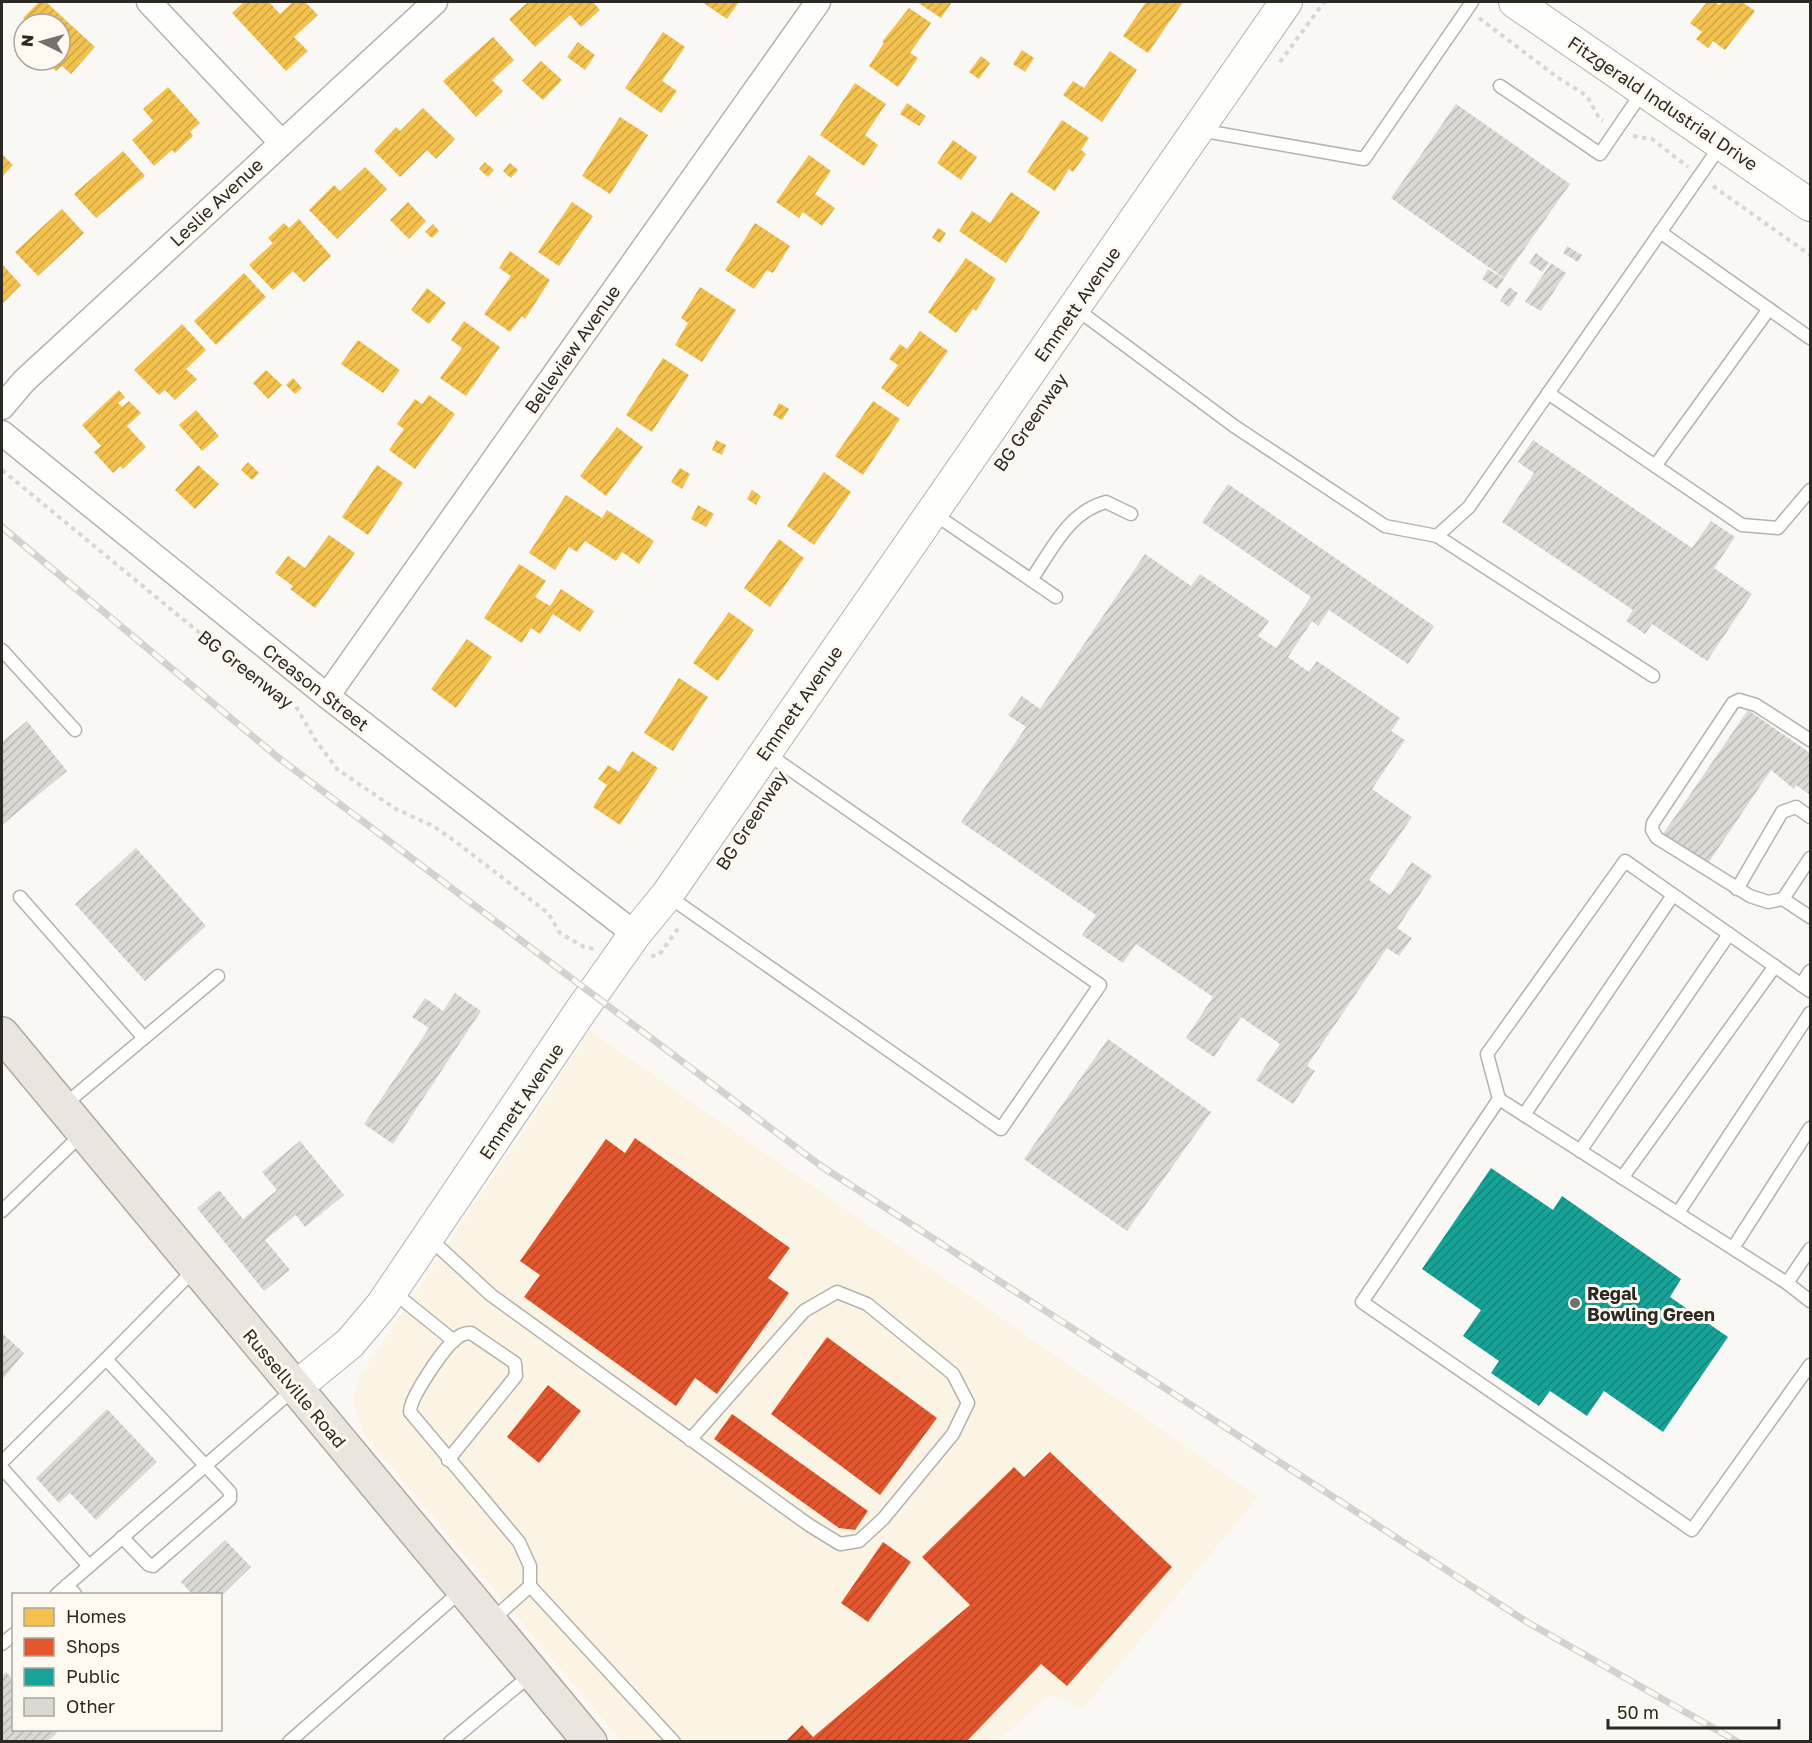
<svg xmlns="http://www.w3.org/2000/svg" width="1812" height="1743" font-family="'Golos Text',sans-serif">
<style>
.built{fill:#fbf4e5}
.homes{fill:url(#homes-hatch)}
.shops{fill:url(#shops-hatch)}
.public{fill:url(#public-hatch)}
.building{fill:url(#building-hatch)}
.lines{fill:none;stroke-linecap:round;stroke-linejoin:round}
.service-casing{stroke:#b5b2ae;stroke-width:15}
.minor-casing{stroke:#b5b2ae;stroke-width:27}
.tertiary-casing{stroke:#b5b2ae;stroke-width:34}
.primary-casing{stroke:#afa89b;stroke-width:36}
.path{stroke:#d7d7d6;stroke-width:4;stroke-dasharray:4.5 4.5;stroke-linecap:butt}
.service{stroke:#fefefd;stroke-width:12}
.minor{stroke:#fefefd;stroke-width:24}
.tertiary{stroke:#fefefd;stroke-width:32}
.primary{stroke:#eae6df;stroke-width:33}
.rail-casing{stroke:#d3d2d0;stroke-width:7}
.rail{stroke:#fef9f0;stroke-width:4.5;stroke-dasharray:14;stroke-linecap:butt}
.poi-dot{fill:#74716c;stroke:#fef9f0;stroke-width:2}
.labels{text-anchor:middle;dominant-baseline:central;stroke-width:6;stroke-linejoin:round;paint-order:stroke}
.street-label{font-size:18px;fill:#2c2923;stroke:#fef9f0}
.poi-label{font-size:18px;font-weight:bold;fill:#2c2923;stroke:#fef9f0;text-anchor:start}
</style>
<defs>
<pattern id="homes-hatch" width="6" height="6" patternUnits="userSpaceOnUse" patternTransform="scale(1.5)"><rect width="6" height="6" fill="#f2c14e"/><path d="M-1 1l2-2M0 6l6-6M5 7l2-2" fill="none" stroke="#d0a644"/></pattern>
<pattern id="shops-hatch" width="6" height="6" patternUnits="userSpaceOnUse" patternTransform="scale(1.5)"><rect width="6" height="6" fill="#e4572e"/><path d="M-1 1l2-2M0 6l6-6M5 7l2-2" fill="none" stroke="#b94827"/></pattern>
<pattern id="public-hatch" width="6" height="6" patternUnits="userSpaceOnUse" patternTransform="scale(1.5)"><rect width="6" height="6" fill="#17a398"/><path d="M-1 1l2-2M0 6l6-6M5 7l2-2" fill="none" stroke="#15857c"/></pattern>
<pattern id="building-hatch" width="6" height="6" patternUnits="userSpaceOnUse" patternTransform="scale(1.5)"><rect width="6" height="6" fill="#dbd9d4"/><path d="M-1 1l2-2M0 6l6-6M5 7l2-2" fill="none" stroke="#bcbab6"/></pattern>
</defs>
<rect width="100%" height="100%" fill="#faf8f4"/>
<path class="built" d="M 590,1031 L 1258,1497 L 1083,1709 L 1049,1695 L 998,1741 L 621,1741 L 362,1431 L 352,1400 L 359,1378 Z"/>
<g class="homes">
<path d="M 39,2 L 46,2 L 95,47 L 71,74 L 62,66 L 56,71 L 44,60 L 60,60 L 60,24 L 29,24 L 23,18 Z"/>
<path d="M 244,2 L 269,2 L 280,14 L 293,2 L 305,2 L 318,15 L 294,37 L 308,51 L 286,71 L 232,13 Z"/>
<path d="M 528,2 L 593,2 L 600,10 L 581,27 L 570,15 L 535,47 L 509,19 Z"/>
<path d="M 702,2 L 739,2 L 727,19 Z"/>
<path d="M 917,2 L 952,2 L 941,18 Z"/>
<path d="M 1146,2 L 1183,2 L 1148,53 L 1123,36 Z"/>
<path d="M 1707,2 L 1714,2 L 1719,5 L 1722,2 L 1742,2 L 1755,11 L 1725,50 L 1713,41 L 1708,48 L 1696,39 L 1702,32 L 1690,23 Z"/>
<path d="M 909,8 L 931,23 L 910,53 L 918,58 L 898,87 L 869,66 L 884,43 L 882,42 Z"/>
<path d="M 663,32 L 685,47 L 662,81 L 677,91 L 661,113 L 625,88 Z"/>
<path d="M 493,37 L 514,60 L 492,80 L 503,91 L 476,117 L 443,81 Z"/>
<path d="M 578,42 L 595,55 L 585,70 L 567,57 Z"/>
<path d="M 1022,50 L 1034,58 L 1025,72 L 1013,64 Z"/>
<path d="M 1110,51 L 1137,70 L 1102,122 L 1063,95 L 1073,81 L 1084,88 Z"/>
<path d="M 981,56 L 990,63 L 979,79 L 969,72 Z"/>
<path d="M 541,61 L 562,80 L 543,100 L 522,81 Z"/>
<path d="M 855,83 L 886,104 L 865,135 L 878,145 L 864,166 L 820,135 Z"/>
<path d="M 168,87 L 200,123 L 190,132 L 193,136 L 175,153 L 172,150 L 154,166 L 132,140 L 153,121 L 143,109 Z"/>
<path d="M 907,103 L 926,116 L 919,126 L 900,114 Z"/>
<path d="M 423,108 L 455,139 L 436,159 L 427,150 L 400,177 L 374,151 L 396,127 L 400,131 Z"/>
<path d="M 620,117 L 648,135 L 610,194 L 582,176 Z"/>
<path d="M 1062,120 L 1089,138 L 1081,150 L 1086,154 L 1073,172 L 1069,169 L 1055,191 L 1027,172 Z"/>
<path d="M 953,140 L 977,157 L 961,180 L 937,163 Z"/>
<path d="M 123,151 L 145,176 L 96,218 L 74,194 Z"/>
<path d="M 2,154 L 13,165 L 2,177 Z"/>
<path d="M 809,155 L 831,171 L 815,194 L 835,208 L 822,226 L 803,212 L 799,218 L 776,202 Z"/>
<path d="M 485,162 L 494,170 L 488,177 L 479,169 Z"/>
<path d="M 510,163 L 518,170 L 511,178 L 503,171 Z"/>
<path d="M 365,167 L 387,189 L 337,239 L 309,210 L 334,185 L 340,191 Z"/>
<path d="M 1011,192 L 1040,212 L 1006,263 L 959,231 L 972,211 L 990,223 Z"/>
<path d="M 408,202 L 426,221 L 409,239 L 390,220 Z"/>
<path d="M 572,202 L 593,216 L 559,266 L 538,252 Z"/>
<path d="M 62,209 L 84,233 L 38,276 L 15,252 Z"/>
<path d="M 299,219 L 331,256 L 304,282 L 293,271 L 273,290 L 249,265 L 273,243 L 268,238 L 284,223 L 289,228 Z"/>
<path d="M 755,223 L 790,246 L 773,273 L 767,270 L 754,289 L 725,270 Z"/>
<path d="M 433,224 L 439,231 L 432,238 L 425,232 Z"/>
<path d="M 938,228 L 946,233 L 940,243 L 932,238 Z"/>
<path d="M 510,251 L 550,280 L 525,319 L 522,316 L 510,332 L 484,314 L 511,276 L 499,268 Z"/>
<path d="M 966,258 L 996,279 L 976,311 L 973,309 L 956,333 L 928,312 Z"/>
<path d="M 2,264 L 21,285 L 2,304 Z"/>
<path d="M 244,273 L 266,297 L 216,345 L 194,321 Z"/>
<path d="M 700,287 L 736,310 L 702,362 L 675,345 L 688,323 L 681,318 Z"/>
<path d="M 427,288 L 446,303 L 429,324 L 411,310 Z"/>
<path d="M 464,321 L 500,347 L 466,396 L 440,378 L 462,348 L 451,340 Z"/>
<path d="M 182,324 L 206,350 L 186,369 L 197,379 L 175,400 L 165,390 L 159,395 L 134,370 Z"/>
<path d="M 920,331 L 948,351 L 908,407 L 881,388 L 898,365 L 889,359 L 900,344 L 907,349 Z"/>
<path d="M 358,340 L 400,370 L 383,393 L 341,364 Z"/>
<path d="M 663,358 L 689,375 L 652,432 L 626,415 Z"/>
<path d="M 266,370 L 282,385 L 268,399 L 253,383 Z"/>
<path d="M 293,378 L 302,388 L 295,394 L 286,385 Z"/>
<path d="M 119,390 L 125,397 L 118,403 L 122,407 L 129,401 L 141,413 L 127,426 L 146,447 L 123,469 L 120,466 L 113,473 L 94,452 L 101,446 L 82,425 Z"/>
<path d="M 429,395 L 455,414 L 415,469 L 389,450 L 404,429 L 397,424 L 415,399 L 422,404 Z"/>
<path d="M 873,401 L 900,419 L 863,475 L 835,456 Z"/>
<path d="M 779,403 L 789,409 L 782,420 L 773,415 Z"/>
<path d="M 196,410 L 219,436 L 202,451 L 179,425 Z"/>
<path d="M 617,427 L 643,447 L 606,496 L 580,476 Z"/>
<path d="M 716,440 L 726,445 L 722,455 L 712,450 Z"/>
<path d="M 248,462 L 259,473 L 252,480 L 241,470 Z"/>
<path d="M 198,465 L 219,484 L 195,509 L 175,490 Z"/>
<path d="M 377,465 L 403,483 L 368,535 L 342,517 Z"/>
<path d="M 680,468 L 690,474 L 682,489 L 671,482 Z"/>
<path d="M 824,472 L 851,492 L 814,545 L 787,526 Z"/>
<path d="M 752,490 L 761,496 L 756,505 L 747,499 Z"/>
<path d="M 566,495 L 602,518 L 607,510 L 654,541 L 639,564 L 622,552 L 616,561 L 585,541 L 577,552 L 569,547 L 555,570 L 529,553 Z"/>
<path d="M 698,505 L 714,514 L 706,527 L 691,519 Z"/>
<path d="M 329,535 L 355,553 L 315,608 L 290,589 L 293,586 L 275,573 L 288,556 L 305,568 Z"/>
<path d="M 779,539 L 804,558 L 770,607 L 744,588 Z"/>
<path d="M 519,564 L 546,581 L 535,597 L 550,606 L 561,589 L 594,611 L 580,632 L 553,614 L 540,634 L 531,628 L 522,643 L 484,618 Z"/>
<path d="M 729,612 L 754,630 L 718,681 L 693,663 Z"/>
<path d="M 467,639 L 492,657 L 456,708 L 431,689 Z"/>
<path d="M 679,678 L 708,697 L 673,751 L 644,733 Z"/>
<path d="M 632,751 L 658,768 L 620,825 L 593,807 L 607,785 L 598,779 L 608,765 L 619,772 Z"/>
</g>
<g class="shops">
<path d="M 635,1138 L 790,1248 L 768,1278 L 789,1293 L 717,1394 L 695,1378 L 676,1406 L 524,1297 L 540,1275 L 520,1261 L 606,1139 L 625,1153 Z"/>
<path d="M 827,1337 L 937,1418 L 880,1495 L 771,1414 Z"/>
<path d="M 548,1385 L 581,1411 L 539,1463 L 507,1437 Z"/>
<path d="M 732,1414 L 868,1511 L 855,1530 L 839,1528 L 714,1439 Z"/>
<path d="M 1050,1452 L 1172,1567 L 1067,1686 L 1041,1664 L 966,1742 L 785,1742 L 802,1725 L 813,1737 L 970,1605 L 922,1557 L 1014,1467 L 1024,1477 Z"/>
<path d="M 883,1542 L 911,1562 L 868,1622 L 841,1603 Z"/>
</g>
<path class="public" d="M 1491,1168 L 1553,1210 L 1562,1196 L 1681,1279 L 1670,1297 L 1728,1337 L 1663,1432 L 1604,1391 L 1587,1416 L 1550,1391 L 1539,1406 L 1491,1373 L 1499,1361 L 1463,1336 L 1481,1310 L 1422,1269 Z"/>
<g class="building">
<path d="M 1456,104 L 1570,184 L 1504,278 L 1391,198 Z"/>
<path d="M 1567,246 L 1582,255 L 1578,262 L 1563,253 Z"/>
<path d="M 1536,253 L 1549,263 L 1542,272 L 1529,263 Z"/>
<path d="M 1551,263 L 1566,273 L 1541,311 L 1525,302 Z"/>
<path d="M 1488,269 L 1504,279 L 1497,289 L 1482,279 Z"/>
<path d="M 1509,287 L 1518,293 L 1509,307 L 1500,301 Z"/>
<path d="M 1533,440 L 1692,548 L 1711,521 L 1735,537 L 1714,568 L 1752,594 L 1707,661 L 1652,624 L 1645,634 L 1626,621 L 1633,610 L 1502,522 L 1534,473 L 1518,462 Z"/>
<path d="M 1228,484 L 1434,626 L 1408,664 L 1329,610 L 1318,626 L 1312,621 L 1288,657 L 1309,672 L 1317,661 L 1400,718 L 1391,731 L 1405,740 L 1372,789 L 1412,817 L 1369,880 L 1390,895 L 1412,862 L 1432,876 L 1397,928 L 1412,938 L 1399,956 L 1387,948 L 1307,1066 L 1315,1071 L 1293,1104 L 1256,1080 L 1280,1044 L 1241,1017 L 1214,1057 L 1186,1038 L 1213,997 L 1136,944 L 1123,963 L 1082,935 L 1096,915 L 961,822 L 1026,727 L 1008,715 L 1022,696 L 1040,709 L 1145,554 L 1191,586 L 1200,574 L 1269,621 L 1258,636 L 1276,648 L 1311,597 L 1202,522 Z"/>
<path d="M 1748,710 L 1810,753 L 1810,795 L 1796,785 L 1794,789 L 1771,770 L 1707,865 L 1663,834 Z"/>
<path d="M 27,721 L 67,771 L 2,825 L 2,742 Z"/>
<path d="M 136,848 L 206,926 L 145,981 L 75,904 Z"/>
<path d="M 455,993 L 481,1011 L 393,1144 L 364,1124 L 429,1028 L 412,1017 L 425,998 L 443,1011 Z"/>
<path d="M 1108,1039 L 1211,1112 L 1127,1231 L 1024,1159 Z"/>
<path d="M 300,1141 L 344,1195 L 305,1227 L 296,1215 L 265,1240 L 290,1270 L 264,1291 L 197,1208 L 219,1190 L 243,1219 L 277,1190 L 262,1172 Z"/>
<path d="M 2,1333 L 24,1353 L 2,1380 Z"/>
<path d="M 107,1409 L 157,1462 L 96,1520 L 70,1493 L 59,1503 L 36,1478 Z"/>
<path d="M 225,1540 L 251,1567 L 220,1597 L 192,1594 L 181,1582 Z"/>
<path d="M 6,1672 L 14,1680 L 14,1730 L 60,1730 L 47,1742 L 2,1742 L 2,1676 Z"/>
</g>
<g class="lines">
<defs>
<g id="service">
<path d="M 1500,86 L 1600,154 L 1643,91"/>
<path d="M 1199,130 L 1364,159 L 1472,2"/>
<path d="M 1660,232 L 1810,338"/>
<path d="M 1075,308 L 1234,426 L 1385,526 L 1437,536 L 1469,507 L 1721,145"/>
<path d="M 1548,393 L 1742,525 L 1778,528 L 1810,490"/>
<path d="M 1655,466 L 1769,309"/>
<path d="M 933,513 L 1056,597"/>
<path d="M 1437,536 L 1653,676"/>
<path d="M 1031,580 C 1052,550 1068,512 1106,502 L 1131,514"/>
<path d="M 2,650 L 75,730"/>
<path d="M 1810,858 L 1783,899 L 1810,917"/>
<path d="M 1737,889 L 1782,812 L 1796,807 L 1810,817"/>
<path d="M 668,896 L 1001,1129 L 1100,985 L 765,752"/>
<path d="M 20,897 L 144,1038"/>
<path d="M 1783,899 L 1768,902 L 1750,896 L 1657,838 L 1652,830 L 1653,823 L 1733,703 L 1739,700 L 1756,705 L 1810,740"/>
<path d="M 1801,985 L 1810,971"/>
<path d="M 1810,991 L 1625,861 L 1487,1054 L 1499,1099 L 1362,1302 L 1692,1530 L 1810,1365"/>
<path d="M 1499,1099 L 1787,1283"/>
<path d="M 63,1106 L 218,976"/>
<path d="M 1524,1115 L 1673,895"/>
<path d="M 1580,1151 L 1729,934"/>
<path d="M 1622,1178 L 1775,966"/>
<path d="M 2,1211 L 83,1133"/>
<path d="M 1678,1213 L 1810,1013"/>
<path d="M 429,1238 L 491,1295 L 809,1525 L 840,1544 L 859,1541 L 883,1519 L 953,1434 L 968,1403 L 953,1374 L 867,1304 L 837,1292 L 804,1311 L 690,1440"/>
<path d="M 1733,1248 L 1810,1128"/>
<path d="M 1810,1249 L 1787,1283 L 1810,1301"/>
<path d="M 392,1291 L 454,1341"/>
<path d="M 448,1460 L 516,1376 L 515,1363 L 471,1333 C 466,1333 462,1334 458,1337 C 445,1346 410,1397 410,1412 L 519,1542 L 530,1566 L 530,1586"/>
<path d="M 2,1462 L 106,1359"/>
<path d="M 2,1468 L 89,1566"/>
<path d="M 122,1537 L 149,1565 L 153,1566 L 230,1499 L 230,1492 L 106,1359 L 195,1269"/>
<path d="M 67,1585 L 75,1594"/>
<path d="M 57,1594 L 294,1389"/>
<path d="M 492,1620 L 530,1586 L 674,1742"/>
<path d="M 2,1644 L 14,1634"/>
<path d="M 289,1742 L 462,1590"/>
<path d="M 450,1742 L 533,1673"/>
</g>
<g id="minor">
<path d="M 149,2 L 281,142"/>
<path d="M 2,407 L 24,381 L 435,2"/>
<path d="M 2,433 L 327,696 L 635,934"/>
<path d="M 327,696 L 818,2"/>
</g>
<g id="tertiary">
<path d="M 1515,2 L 1810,205"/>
<path d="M 295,1388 L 350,1343 L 382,1305 L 582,1009 L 635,934 L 667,895 L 1286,2"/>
</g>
<path id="primary" d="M 2,1034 L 590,1742"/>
</defs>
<use href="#service" class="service-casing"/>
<use href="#minor" class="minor-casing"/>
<use href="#tertiary" class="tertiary-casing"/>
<use href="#primary" class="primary-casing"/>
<g class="path">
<path d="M 1479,18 L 1557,77 L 1587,96 L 1599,118 L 1603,121"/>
<path d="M 1280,62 L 1324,2"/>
<path d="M 1633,136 L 1652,139 L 1688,167"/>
<path d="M 1713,186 L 1810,255"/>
<path d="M 2,470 L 196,630 L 294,703 L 314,738 L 337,769 L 394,808 L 433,826 L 456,842 L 548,913 L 560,933 L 584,947 L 594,949"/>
<path d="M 651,956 L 659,955 L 680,926"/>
</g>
<use href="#service" class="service"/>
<use href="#minor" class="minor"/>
<use href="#tertiary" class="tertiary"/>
<use href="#primary" class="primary"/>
<defs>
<path id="rail" d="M 2,527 L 280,759 L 821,1166 L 1527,1622 L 1738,1742"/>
</defs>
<use href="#rail" class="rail-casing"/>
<use href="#rail" class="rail"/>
</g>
<circle class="poi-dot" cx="1575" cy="1303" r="6"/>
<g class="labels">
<g class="street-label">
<text transform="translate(1663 103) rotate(34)">Fitzgerald Industrial Drive</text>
<text transform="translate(216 202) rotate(-43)">Leslie Avenue</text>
<text transform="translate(1077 304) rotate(-55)">Emmett Avenue</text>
<text transform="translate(572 349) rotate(-55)">Belleview Avenue</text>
<text transform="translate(1030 422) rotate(-55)">BG Greenway</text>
<text transform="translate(246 669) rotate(38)">BG Greenway</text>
<text transform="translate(316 687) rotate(38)">Creason Street</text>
<text transform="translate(799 703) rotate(-55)">Emmett Avenue</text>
<text transform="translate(751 820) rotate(-57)">BG Greenway</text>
<text transform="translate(521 1101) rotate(-56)">Emmett Avenue</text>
<text transform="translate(295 1388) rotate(50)">Russellville Road</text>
</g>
<g class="poi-label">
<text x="1587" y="1293">Regal<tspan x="1587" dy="21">Bowling Green</tspan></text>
</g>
</g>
<rect width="1812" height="1743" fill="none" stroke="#2c2923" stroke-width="6"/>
<rect x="12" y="1593" width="210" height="138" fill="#fef9f0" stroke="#aaa69e" stroke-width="1.5"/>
<rect x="24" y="1608" width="30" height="18" fill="#f2c14e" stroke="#aaa69e" stroke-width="1.5"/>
<text x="66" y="1623" font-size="18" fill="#2c2923">Homes</text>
<rect x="24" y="1638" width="30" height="18" fill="#e4572e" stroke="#aaa69e" stroke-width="1.5"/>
<text x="66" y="1653" font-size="18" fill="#2c2923">Shops</text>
<rect x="24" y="1668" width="30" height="18" fill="#17a398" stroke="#aaa69e" stroke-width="1.5"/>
<text x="66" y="1683" font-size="18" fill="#2c2923">Public</text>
<rect x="24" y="1698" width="30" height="18" fill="#dbd9d4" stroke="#aaa69e" stroke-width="1.5"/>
<text x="66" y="1713" font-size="18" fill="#2c2923">Other</text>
<g transform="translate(42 42) rotate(275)"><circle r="28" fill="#fef9f0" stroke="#aaa69e" stroke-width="1.5"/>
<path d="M0-4.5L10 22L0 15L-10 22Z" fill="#74716c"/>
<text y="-9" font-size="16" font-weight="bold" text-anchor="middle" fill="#2c2923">N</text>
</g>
<path d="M1608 1719v9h171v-9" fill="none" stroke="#2c2923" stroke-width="3"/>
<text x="1617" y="1719" font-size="18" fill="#2c2923" stroke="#fef9f0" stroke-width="4.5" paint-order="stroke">50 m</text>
</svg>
